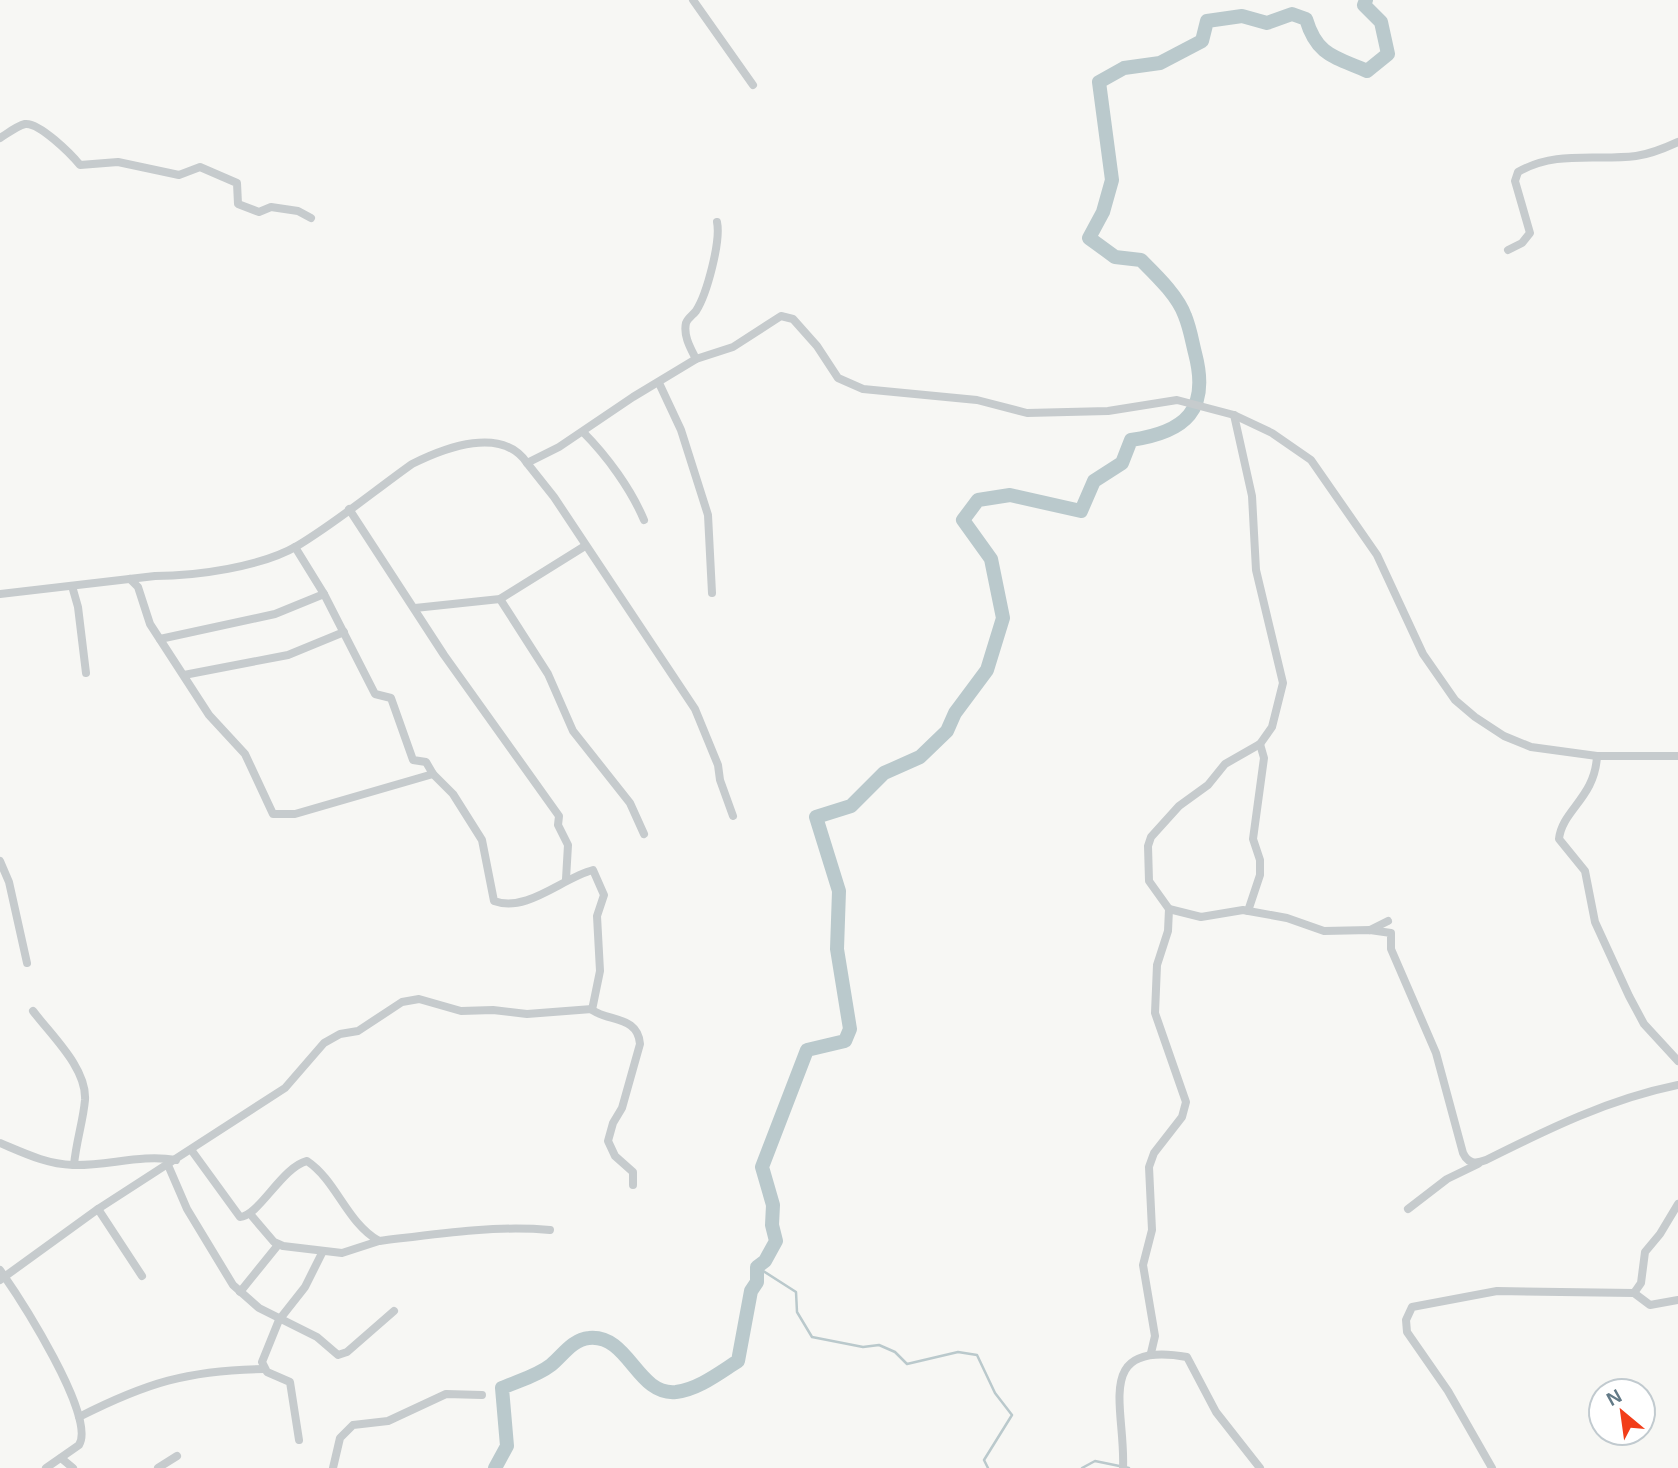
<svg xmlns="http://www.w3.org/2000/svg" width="1678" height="1468" font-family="Arial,sans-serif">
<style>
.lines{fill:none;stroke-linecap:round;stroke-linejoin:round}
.stream{stroke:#bac9cc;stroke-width:2.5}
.river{stroke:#bac9cc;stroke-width:14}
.minor{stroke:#c6cbcd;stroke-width:8}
</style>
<rect width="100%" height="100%" fill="#f7f7f4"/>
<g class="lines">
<g class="stream">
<path d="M 757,1267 L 796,1292 L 797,1312 L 812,1337 L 863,1347 L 879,1345 L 895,1352 L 907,1364 L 958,1352 L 977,1355 L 995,1393 L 1012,1415 L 984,1460 L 988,1468"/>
<path d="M 1082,1468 L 1095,1461 L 1129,1468"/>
</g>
<path class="river" d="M 495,1468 L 507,1446 L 502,1388 C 518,1381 537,1376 551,1365 C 562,1356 573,1339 589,1338 C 629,1334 637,1396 676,1392 C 699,1389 719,1373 738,1361 L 751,1291 L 757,1282 L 757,1267 L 765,1261 L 776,1241 L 772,1225 L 773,1205 L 762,1167 L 807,1050 L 845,1041 L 850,1029 L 837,949 L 839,891 L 816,817 L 851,806 L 884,773 L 920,757 L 947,731 L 955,713 L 987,670 L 1003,618 L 991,559 L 963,520 L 978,500 L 1010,495 L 1081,511 L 1094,481 L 1122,463 L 1131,440 C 1186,432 1210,410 1195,353 C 1192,341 1190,328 1185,316 C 1178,296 1157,276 1141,260 L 1115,257 L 1089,238 L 1103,212 L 1112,180 L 1099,82 L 1124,68 L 1160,63 L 1202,41 L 1207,21 L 1242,16 L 1267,23 L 1292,14 L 1306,19 C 1317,56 1335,57 1367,71 L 1388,54 L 1381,22 L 1364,5 L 1366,0"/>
<g class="minor">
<path d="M 693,0 L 753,85"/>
<path d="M 0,138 C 8,133 17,126 25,124 C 39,122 71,154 80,165 L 118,162 L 179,175 L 200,167 L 237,183 L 238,204 L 259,212 L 271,207 L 298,211 L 311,218"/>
<path d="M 1508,250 L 1522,243 L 1530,233 L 1515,181 L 1518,172 C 1556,150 1595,161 1636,156 C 1651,154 1665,148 1678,142"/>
<path d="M 696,359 C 691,349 683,336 686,323 C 688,318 693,315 696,311 C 707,294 721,241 717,222"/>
<path d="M 659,383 L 681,430 L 708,515 L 712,593"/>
<path d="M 583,432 C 607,456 631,489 644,520"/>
<path d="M 527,463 L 554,497 L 695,709 L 718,765 L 720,780 L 733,816"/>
<path d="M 349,509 L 444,655 L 559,816 L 558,825 L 568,845 L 566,879"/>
<path d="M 295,547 L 324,594 L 375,694 L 391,698 L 413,760 L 426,762 L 433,774 L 453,794 L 482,840 L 494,901 C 527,913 562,878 593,870 L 604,895 L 597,916 L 600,971 L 592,1010 C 610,1022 638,1016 640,1044 L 622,1108 L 613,1123 L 608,1141 L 615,1156 L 633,1172 L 633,1185"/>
<path d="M 130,579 L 138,587 L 150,624 L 209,715 L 245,754 L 273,814 L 295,814 L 433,774"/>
<path d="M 72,586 L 78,607 L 86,673"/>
<path d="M 0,594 L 155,576 C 196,576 261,567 297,546 C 337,522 374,491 412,464 C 446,447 502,426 527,463 L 559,447 L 633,397 L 696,359 L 733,347 L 781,316 L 793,319 L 817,346 L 838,378 L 863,389 L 977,400 L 1027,413 L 1108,411 L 1177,400 L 1234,415 L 1272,433 L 1311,460 L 1377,555 L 1423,654 L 1455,700 L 1475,717 L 1504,736 L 1531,747 L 1597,756 L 1678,756"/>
<path d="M 500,599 L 548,674 L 573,731 L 630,803 L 644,834"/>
<path d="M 415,608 L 500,599 L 585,546"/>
<path d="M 160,639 L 275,614 L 324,594"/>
<path d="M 184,675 L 288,655 L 344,632"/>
<path d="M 1597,756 C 1595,798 1562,810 1559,839 L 1585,871 L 1595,922 L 1629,996 L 1644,1024 L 1678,1061"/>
<path d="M 0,861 L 9,882 L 27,963"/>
<path d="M 1169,909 L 1201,917 L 1243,910 L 1287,918 L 1324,931 L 1370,930 L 1391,933 L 1391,949 L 1436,1053 L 1463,1153 C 1468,1164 1476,1164 1486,1160 C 1548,1129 1609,1099 1678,1085"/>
<path d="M 1248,911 L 1260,875 L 1260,860 L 1253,839 L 1264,758 L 1260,744"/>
<path d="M 1370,930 L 1388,921"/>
<path d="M 33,1011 C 51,1035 87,1068 85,1100 C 83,1122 76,1142 74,1165"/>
<path d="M 0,1143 C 24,1153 46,1164 73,1165 C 108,1166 140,1154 176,1160"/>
<path d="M 192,1151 L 240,1217 C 259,1216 282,1167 307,1161 C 337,1181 346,1222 379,1241 C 436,1234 493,1225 550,1230"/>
<path d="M 168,1165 L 187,1209 L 233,1285 L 259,1308 L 317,1337 L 338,1355 L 347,1352 L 394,1311"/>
<path d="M 98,1209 L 142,1276"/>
<path d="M 1408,1209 L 1447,1179 L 1478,1164"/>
<path d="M 251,1215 L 274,1242 L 283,1246 L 342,1253 L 379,1241"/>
<path d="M 0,1270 C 19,1297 97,1417 79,1445 L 46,1468"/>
<path d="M 0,1280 L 98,1209 L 285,1088 L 324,1043 L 340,1034 L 358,1031 L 402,1002 L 419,999 L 461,1011 L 493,1010 L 527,1014 L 592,1009"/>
<path d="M 240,1292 L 278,1245"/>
<path d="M 1634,1293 L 1650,1305 L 1678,1300"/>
<path d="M 1151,1353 L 1155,1336 L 1143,1265 L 1152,1230 L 1149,1167 L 1154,1153 L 1182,1117 L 1186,1102 L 1155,1013 L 1157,965 L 1168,931 L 1169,909 L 1149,881 L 1148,846 L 1151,837 L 1179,806 L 1208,785 L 1225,764 L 1260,744 L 1272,727 L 1283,683 L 1256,570 L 1252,496 L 1234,415"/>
<path d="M 79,1417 C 146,1383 188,1370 264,1369"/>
<path d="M 299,1440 L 290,1382 L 267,1372 L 262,1362 L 279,1320 L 305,1287 L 322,1253"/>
<path d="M 61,1458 L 73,1468"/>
<path d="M 158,1468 L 177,1456"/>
<path d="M 333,1468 L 340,1438 L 353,1425 L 388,1421 L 446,1394 L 482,1395"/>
<path d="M 1123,1468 C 1126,1409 1092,1340 1187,1357 L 1216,1412 L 1260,1468"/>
<path d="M 1492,1468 L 1448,1391 L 1407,1332 L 1406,1320 L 1412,1307 L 1497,1291 L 1634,1293 L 1641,1283 L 1645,1252 L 1660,1234 L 1678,1204"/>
</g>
</g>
<g transform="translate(1622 1412) rotate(331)"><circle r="33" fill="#ffffff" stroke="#c1cacf" stroke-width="2"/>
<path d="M0-5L12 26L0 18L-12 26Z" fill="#f23d19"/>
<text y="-10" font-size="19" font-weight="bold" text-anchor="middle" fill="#637a87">N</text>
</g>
</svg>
